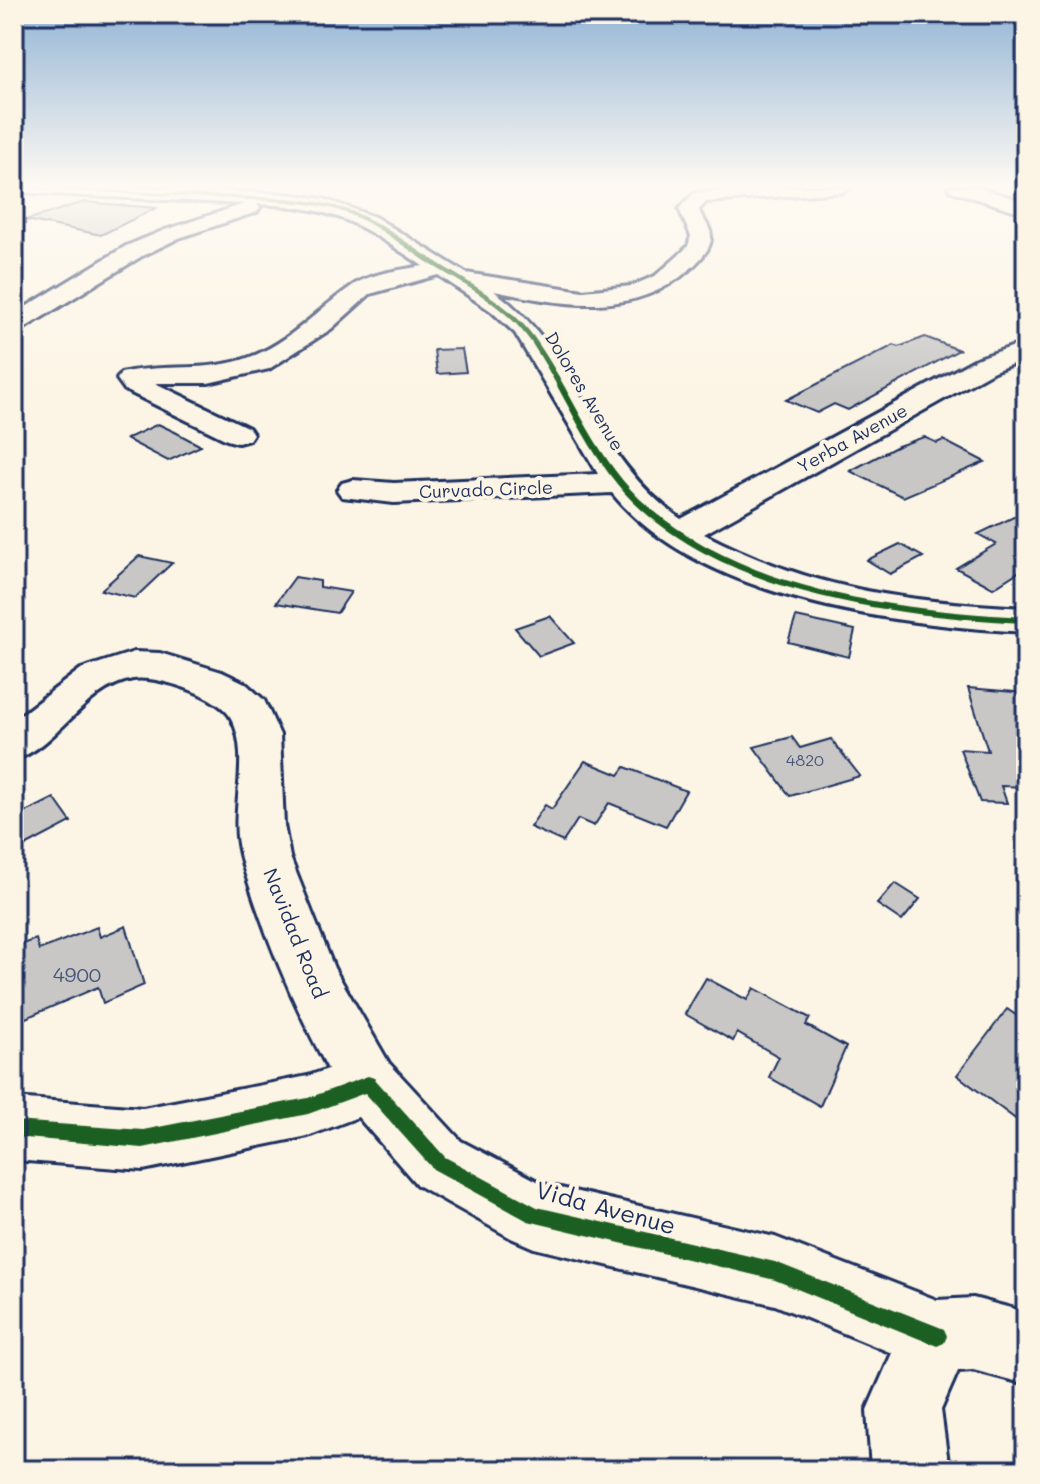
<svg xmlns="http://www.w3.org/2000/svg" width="1040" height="1484" font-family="Mali,sans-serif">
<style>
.building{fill:#c8c7c6;stroke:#1b2f5e;stroke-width:2}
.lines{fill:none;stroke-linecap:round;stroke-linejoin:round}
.minor-casing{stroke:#1b2f5e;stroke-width:6}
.minor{fill:#fcf5e5;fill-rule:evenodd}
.cycleway-casing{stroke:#fcf5e5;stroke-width:5}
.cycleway{fill:#1b5e20;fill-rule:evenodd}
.labels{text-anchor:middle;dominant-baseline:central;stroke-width:8;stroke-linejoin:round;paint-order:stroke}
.number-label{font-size:16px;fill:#465578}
.far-street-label{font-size:18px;fill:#1b2f5e;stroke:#fcf5e5}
.street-label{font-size:20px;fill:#1b2f5e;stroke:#fcf5e5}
.near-number-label{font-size:20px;fill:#465578}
.near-street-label{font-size:24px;fill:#1b2f5e;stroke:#fcf5e5}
</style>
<rect width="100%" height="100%" fill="#fcf5e5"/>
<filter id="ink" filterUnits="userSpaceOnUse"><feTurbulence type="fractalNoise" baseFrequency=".0125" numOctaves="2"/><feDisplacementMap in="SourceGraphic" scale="16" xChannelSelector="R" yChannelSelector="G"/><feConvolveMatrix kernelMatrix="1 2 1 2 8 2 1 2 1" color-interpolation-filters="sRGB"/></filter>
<g filter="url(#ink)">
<g class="building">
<path d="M 84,202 L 156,208 L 101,235 L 26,220 Z"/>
<path d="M 925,337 L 959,350 L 848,410 L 834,404 L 817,413 L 786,400 L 894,345 L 899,347 Z"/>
<path d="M 462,349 L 466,372 L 437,374 L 434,350 Z"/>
<path d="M 158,424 L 175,432 L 201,446 L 168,461 L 126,439 Z"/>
<path d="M 924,437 L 937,443 L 943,440 L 985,462 L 903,497 L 850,471 L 898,446 Z"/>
<path d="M 1026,511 L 1026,567 L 993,588 L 956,568 L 996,544 L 978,534 Z"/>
<path d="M 900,544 L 923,557 L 890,574 L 867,560 Z"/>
<path d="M 139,556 L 172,563 L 135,598 L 101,590 Z"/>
<path d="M 295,577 L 320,581 L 320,587 L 351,592 L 337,613 L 276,603 Z"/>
<path d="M 550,616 L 574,643 L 539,656 L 515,628 Z"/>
<path d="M 796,617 L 855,630 L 849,657 L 788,642 Z"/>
<path d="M 968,688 L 1026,693 L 1026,787 L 1001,786 L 1007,803 L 980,802 L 960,749 L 988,751 Z"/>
<path d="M 792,737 L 800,748 L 831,739 L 860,776 L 790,796 L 754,747 Z"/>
<path d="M 585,761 L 619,775 L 625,767 L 686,791 L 666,826 L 609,803 L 594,826 L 578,819 L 563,842 L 530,827 L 545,805 L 552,809 Z"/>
<path d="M 54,798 L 71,822 L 14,852 L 14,818 Z"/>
<path d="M 895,883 L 920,899 L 902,921 L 877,904 Z"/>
<path d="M 126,926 L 144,985 L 103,1003 L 98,987 L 14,1023 L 14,947 L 36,939 L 39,950 L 97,927 L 100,937 Z"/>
<path d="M 706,978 L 747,1000 L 754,988 L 810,1018 L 806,1025 L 846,1047 L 820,1106 L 769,1077 L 779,1057 L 737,1033 L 733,1041 L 685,1014 Z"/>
<path d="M 1007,1009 L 1026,1022 L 1026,1127 L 957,1075 Z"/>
</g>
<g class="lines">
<defs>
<g id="minor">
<path d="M 14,187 L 131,187 L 287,194 L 324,199 L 375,217 L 466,273 L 583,291 L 631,286 L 655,276 L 677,257 L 688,246 L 691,236 L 679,209 L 694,193 L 764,187 L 852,187 L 843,192 L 706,202 L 699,210 C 702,219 712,228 711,238 C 711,249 698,262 690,269 C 634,319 562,305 494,291 C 580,352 592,458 681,519 L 976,359 L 1026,342 L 1026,359 L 994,371 L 704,534 C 812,590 906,602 1026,608 L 1026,632 C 897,625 699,600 612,493 L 394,503 L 342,497 L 337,490 L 342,483 L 353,480 L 394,483 L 598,474 L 515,333 L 491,311 L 438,275 L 370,294 L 331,329 L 269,369 L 208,383 L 155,383 L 249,428 L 253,434 L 249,440 L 238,443 L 227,440 L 125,390 L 117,379 L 121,373 C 164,363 209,373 250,357 C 289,343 318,309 352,286 C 370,273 401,270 423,266 C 357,222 338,208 257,204 L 260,208 L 257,212 L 179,238 L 142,256 L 23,329 L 14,331 L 14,314 L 126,246 L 165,230 L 244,204 L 14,192 Z"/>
<path d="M 948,187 L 976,187 L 1026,202 L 1026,214 L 951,191 Z"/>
<path d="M 134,652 L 160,653 L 222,672 L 245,683 L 264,700 L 280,735 L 284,825 L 290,857 L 334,968 L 389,1063 L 461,1141 L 543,1184 L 775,1237 L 937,1300 L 973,1298 L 1026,1312 L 1026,1384 L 973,1370 L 958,1371 L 941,1410 L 949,1470 L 871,1470 L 867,1410 L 892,1353 L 775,1305 L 534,1248 L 511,1238 L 417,1185 L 358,1117 L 308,1136 L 143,1170 L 14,1160 L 14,1098 L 143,1108 L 308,1076 L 328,1069 C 299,1015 275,960 255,902 C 249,883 241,864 238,844 C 231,805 251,754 231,718 C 219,695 157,675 133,679 C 83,688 59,746 14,760 L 14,720 L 81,669 Z"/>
</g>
</defs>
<use href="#minor" class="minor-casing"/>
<use href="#minor" class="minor"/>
<defs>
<g id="cycleway">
<path d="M 14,187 L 287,198 C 307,200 327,203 346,209 C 377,220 403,240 430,258 C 468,283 512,303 538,343 C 575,397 598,464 649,507 C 750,593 899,610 1026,617 L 1026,623 C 898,616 743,598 643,511 C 592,467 569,400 533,345 C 507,305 463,285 424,260 C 399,243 375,224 346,213 C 327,206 307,204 287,202 L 14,188 Z"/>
<path d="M 368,1076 L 374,1078 L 445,1157 L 537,1207 L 775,1262 L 944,1329 L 947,1336 L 944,1343 L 937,1346 L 775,1280 L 528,1221 L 433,1169 L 365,1093 L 308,1114 L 143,1148 L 14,1137 L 14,1121 L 143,1130 L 308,1098 Z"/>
</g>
</defs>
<use href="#cycleway" class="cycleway-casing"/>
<use href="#cycleway" class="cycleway"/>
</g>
</g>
<linearGradient id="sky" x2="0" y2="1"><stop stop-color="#92b4d5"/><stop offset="0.47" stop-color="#fefaf3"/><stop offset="1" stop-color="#fefaf3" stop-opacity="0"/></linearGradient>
<rect width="1040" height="395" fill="url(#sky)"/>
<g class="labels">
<g class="number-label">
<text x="805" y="759">4820</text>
</g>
<g class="far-street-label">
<text transform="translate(585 391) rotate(59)">Dolores Avenue</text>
<text transform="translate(852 438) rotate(-29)">Yerba Avenue</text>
<text transform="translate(486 489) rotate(-2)">Curvado Circle</text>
</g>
<g class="street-label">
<text transform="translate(296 933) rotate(68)">Navidad Road</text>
</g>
<g class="near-number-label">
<text x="77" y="974">4900</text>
</g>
<g class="near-street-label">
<text transform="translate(606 1207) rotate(15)">Vida Avenue</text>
</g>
</g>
<rect width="1040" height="1484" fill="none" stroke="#fcf5e5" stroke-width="48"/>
<rect x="24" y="24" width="992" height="1436" fill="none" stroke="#1b2f5e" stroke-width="3" filter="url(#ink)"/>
</svg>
